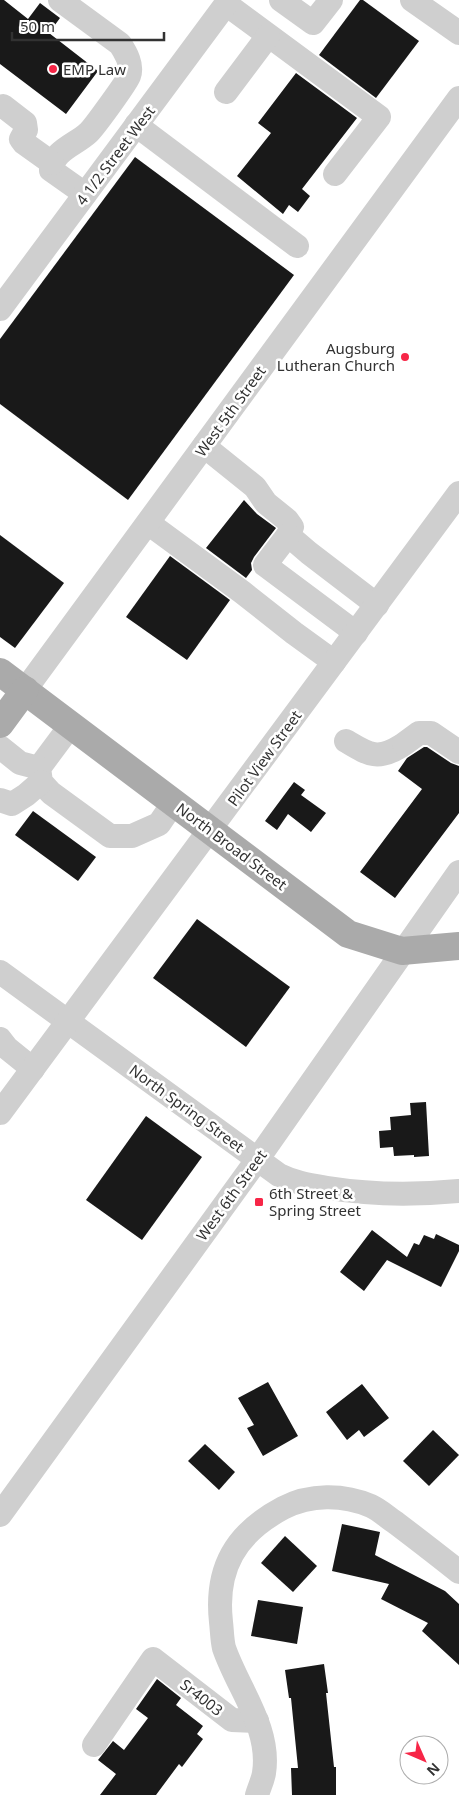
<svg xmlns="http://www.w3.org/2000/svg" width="459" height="1795" font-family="'Noto Sans',sans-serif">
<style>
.building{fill:#191919}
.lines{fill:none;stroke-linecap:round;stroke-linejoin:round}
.minor{stroke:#cfcfcf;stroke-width:24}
.major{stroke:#aaa;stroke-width:28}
.poi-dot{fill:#f72647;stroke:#fff;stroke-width:2}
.labels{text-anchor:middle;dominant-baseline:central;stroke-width:5;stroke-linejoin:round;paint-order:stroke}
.poi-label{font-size:15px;fill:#323232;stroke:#fff;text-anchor:start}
.street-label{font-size:15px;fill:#323232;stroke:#fff}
</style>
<rect width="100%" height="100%" fill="#fff"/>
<g class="building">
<path d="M 0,0 L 4,0 L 28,19 L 40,3 L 60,18 L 49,33 L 98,71 L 66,114 L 0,64 Z"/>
<path d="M 360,0 L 363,0 L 419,41 L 376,98 L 319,55 Z"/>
<path d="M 296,73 L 357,118 L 302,189 L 310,196 L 298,212 L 289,205 L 283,214 L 237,176 L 271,133 L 258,123 Z"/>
<path d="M 135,157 L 294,275 L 128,500 L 0,404 L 0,339 Z"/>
<path d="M 244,500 L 257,514 L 276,528 L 254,557 L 251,563 L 252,570 L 246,578 L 206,548 Z"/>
<path d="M 0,535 L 64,583 L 15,648 L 0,637 Z"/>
<path d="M 170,556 L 230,600 L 187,660 L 126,617 Z"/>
<path d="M 424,747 L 427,747 L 451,763 L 459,766 L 459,813 L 395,898 L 360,872 L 422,789 L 398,771 L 407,758 Z"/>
<path d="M 294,782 L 305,790 L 301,795 L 326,813 L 311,832 L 288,814 L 277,830 L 265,821 Z"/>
<path d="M 33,811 L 96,857 L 78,881 L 15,835 Z"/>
<path d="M 197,919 L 290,987 L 246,1047 L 153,978 Z"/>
<path d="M 426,1102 L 429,1156 L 414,1157 L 414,1155 L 394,1156 L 393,1147 L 380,1148 L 379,1131 L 391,1130 L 390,1117 L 411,1115 L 410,1103 Z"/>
<path d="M 146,1116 L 202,1157 L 142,1240 L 86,1200 Z"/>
<path d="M 372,1230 L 407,1257 L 414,1243 L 419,1245 L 424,1235 L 434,1239 L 436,1234 L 459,1245 L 459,1251 L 441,1287 L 387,1260 L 364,1291 L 340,1272 Z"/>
<path d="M 268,1382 L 298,1436 L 263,1456 L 247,1428 L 254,1425 L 238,1398 Z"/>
<path d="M 362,1384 L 389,1418 L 364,1437 L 359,1430 L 347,1440 L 326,1412 Z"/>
<path d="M 433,1430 L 459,1455 L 429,1486 L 403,1461 Z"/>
<path d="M 205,1444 L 235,1472 L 219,1490 L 188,1461 Z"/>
<path d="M 342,1524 L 380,1532 L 375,1555 L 445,1591 L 459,1604 L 459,1665 L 422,1631 L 428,1623 L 381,1599 L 389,1584 L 332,1571 Z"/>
<path d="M 285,1536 L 317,1566 L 293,1592 L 261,1563 Z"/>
<path d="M 258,1600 L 303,1607 L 297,1644 L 251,1636 Z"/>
<path d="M 324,1664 L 328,1693 L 326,1693 L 334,1767 L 336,1767 L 336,1795 L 292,1795 L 291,1768 L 298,1768 L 291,1698 L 289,1698 L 285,1670 Z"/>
<path d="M 157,1679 L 181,1698 L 176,1705 L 203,1726 L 197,1734 L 203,1739 L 182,1767 L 179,1764 L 156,1795 L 100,1795 L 116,1774 L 98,1760 L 113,1741 L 124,1750 L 148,1718 L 136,1709 Z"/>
</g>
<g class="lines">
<g class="minor">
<path d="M 60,0 L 120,44 C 126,53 133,65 129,76 C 127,82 93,129 88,133 C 75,145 54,150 51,170 L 85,194"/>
<path d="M 281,0 L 313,23 L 331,0"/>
<path d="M 412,0 L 459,33"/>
<path d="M 226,4 L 379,117 L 335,174"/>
<path d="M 226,92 L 268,36"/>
<path d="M 0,107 L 3,106 L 25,123 L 26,130 L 21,139 L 24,143 L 52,163"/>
<path d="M 136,125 L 297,246"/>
<path d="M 0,309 L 229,0"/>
<path d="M 204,446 L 255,487 L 266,503 L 287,520 L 292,527 L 288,535 L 309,553 L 377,605"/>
<path d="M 148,523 L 242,592 L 294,633 L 334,662"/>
<path d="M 288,535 L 265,565 L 356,633"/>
<path d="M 25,690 L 459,98"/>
<path d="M 71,725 L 39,768 L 41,782 L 51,793 L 110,836 L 132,836 L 159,824 L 174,802"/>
<path d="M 346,741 C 368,754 377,761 401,746"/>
<path d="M 404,744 L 419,733 L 431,733 L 459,752"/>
<path d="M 0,747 L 20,763 L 39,768"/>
<path d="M 0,800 L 12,804 L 26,795 L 41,782"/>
<path d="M 0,972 L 279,1175 C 295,1183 310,1185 328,1188 C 372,1195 415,1195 459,1191"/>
<path d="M 0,1039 L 7,1048 L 33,1069"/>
<path d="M 0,1113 L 459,493"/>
<path d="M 0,1515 L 257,1160 L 459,872"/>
<path d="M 94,1745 L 153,1659 L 232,1720 L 257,1721"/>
<path d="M 257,1795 C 259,1788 263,1780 264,1773 C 271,1728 238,1689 224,1648 C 222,1640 222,1630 221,1622 C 215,1568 236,1533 283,1508 C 310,1494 343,1494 371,1506 C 380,1510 388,1518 396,1523 C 417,1539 438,1555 459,1572"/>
</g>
<g class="major">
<path d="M 0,672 L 348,934 L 402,951 L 459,946"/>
<path d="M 0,724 L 25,690"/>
</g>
</g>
<g class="poi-dot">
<circle cx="53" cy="69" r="5"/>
<circle cx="405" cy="357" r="5"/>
<rect x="254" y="1197" width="10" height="10" rx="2.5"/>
</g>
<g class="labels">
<g class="poi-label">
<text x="63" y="69">EMP Law</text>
<text x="395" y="348" text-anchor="end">Augsburg<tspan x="395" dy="17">Lutheran Church</tspan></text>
<text x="269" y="1193">6th Street &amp;<tspan x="269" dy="17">Spring Street</tspan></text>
</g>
<g class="street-label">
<text transform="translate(115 155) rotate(-53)">4 1/2 Street West</text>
<text transform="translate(230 411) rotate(-54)">West 5th Street</text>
<text transform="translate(264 758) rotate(-54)">Pilot View Street</text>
<text transform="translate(232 846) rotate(37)">North Broad Street</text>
<text transform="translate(187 1108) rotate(36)">North Spring Street</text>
<text transform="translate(231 1195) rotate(-54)">West 6th Street</text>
<text transform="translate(202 1697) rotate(38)">Sr4003</text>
</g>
</g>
<g transform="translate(424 1760) rotate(135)"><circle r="24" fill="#ffffff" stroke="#adadad"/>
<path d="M0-4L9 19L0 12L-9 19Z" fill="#f72647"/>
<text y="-8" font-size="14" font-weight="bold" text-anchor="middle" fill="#323232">N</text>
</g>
<path d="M12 32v8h152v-8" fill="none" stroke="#323232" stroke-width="2.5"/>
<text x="20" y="32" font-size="15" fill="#323232" stroke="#ffffff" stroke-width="4" paint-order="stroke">50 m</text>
</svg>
